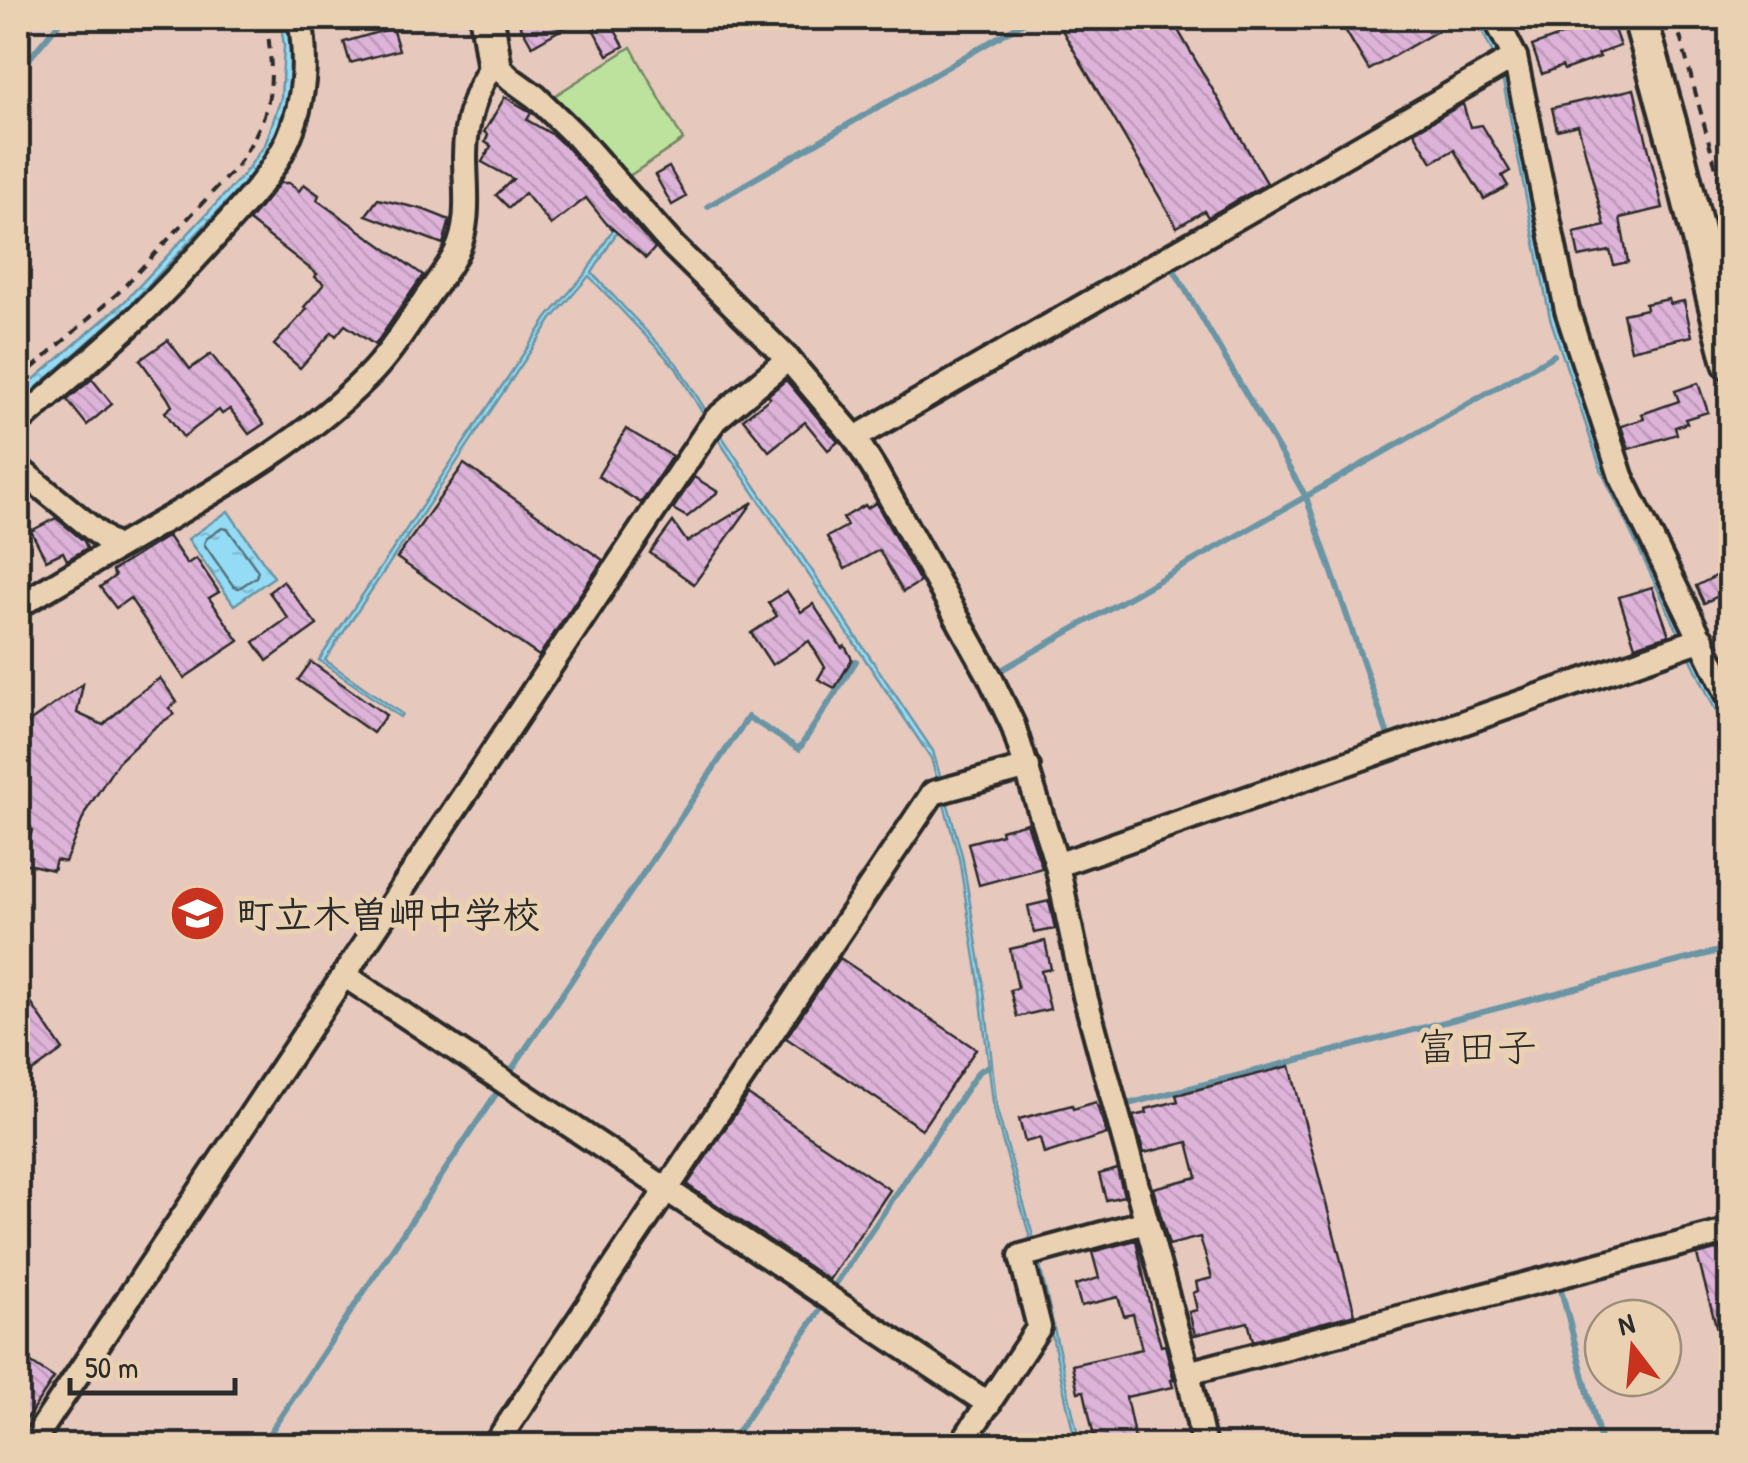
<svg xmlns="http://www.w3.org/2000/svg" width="1748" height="1463" font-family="'Patrick Hand','Klee One',sans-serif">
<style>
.green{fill:#bde29d;stroke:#748664;stroke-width:2.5}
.water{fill:url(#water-ripples);stroke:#6a95a5;stroke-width:2.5}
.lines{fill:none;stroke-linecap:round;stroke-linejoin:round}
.shore{stroke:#55727c;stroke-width:2.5}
.stream{stroke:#6a95a5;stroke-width:6}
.building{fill:url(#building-back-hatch);stroke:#2b2b2b;stroke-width:2.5}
.street-casing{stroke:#2b2b2b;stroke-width:30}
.secondary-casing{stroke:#2b2b2b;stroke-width:40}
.path{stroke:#2b2b2b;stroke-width:4;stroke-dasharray:10 8;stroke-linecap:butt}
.street{stroke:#e9d1b1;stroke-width:22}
.secondary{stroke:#e9d1b1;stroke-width:32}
.labels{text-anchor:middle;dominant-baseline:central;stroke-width:10;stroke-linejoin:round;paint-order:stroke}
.poi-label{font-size:38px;font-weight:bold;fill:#2b2b2b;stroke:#e9d1b1;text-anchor:start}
.neighbourhood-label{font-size:40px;fill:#2b2b2b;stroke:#e9d1b1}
</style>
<defs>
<pattern id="water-ripples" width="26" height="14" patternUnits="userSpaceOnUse" patternTransform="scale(2.5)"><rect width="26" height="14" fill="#94dcf6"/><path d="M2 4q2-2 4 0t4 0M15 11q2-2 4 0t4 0" fill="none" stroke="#80bdd3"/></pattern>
<pattern id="building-back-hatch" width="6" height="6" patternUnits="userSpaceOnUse" patternTransform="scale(2.5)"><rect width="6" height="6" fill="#deb3d9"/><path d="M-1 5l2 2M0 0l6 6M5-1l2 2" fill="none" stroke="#bf9aba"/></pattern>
</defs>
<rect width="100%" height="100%" fill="#e6c8bd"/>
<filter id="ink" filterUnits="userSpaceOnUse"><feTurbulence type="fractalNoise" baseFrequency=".01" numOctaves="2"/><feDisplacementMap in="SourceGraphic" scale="20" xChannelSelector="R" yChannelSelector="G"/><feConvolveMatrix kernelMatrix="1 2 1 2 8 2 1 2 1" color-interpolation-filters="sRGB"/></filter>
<g filter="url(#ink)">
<path class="green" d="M 631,47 L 683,140 L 626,178 L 551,98 Z"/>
<g class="water">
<path d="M 280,18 L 287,18 L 291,44 L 290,97 L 283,120 L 270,149 L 249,178 L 128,307 L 18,404 L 18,393 L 124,302 L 243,175 L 265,145 L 281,98 L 284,46 Z"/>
<path d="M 1476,18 L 1483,18 L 1499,50 L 1508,80 L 1555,314 L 1607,467 L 1730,724 L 1730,741 L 1601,470 L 1550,318 L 1503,82 L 1496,60 Z"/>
<path d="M 621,217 L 625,219 L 592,273 L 677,364 L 719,432 L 933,751 L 962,855 L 983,981 L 997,1110 L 1035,1243 L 1080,1445 L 1076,1445 L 1032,1245 L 994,1111 L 979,983 L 959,858 L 931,758 L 716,436 L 676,368 L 589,276 L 552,319 L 325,660 L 402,714 L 400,717 L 319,660 L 548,317 L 586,273 Z"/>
<path d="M 228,511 L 274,577 L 234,605 L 188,539 Z"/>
</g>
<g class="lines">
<path class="shore" d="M 222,528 L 228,529 L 258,571 L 256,577 L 239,588 L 234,587 L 204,544 L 206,539 Z"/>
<g class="stream">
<path d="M 18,72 L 63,18"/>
<path d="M 708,206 L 1031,18"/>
<path d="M 1174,270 L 1306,497 L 1389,738"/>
<path d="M 1003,669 L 1554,355"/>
<path d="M 508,1075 L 748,717 L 799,749 L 856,661"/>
<path d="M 1128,1104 L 1730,948"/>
<path d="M 1561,1290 L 1602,1446"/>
<path d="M 831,1291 L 978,1072 L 989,1066"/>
<path d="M 261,1446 L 500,1088"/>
<path d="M 728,1446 L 824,1304"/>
</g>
</g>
<g class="building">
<path d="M 516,18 L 581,18 L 532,46 Z"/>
<path d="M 1055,18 L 1171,18 L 1267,183 L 1208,217 L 1204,211 L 1177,227 Z"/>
<path d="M 1338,18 L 1460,18 L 1369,70 Z"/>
<path d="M 609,20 L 624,46 L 608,55 L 593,29 Z"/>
<path d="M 1601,21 L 1602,25 L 1611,21 L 1620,46 L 1598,54 L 1600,57 L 1564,70 L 1562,66 L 1542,74 L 1532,46 Z"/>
<path d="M 392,28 L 399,50 L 350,63 L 344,42 Z"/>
<path d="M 1634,89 L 1663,208 L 1620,218 L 1628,262 L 1614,265 L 1610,251 L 1579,257 L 1574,233 L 1605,226 L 1578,125 L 1557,130 L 1552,108 Z"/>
<path d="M 505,97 L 529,111 L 531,113 L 527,120 L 553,135 L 566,147 L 655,248 L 646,258 L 606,223 L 586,198 L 551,225 L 525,193 L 509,208 L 496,195 L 513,179 L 482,162 L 491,146 L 485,142 L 488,135 L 484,132 Z"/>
<path d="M 1463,104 L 1470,127 L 1482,125 L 1510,171 L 1502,176 L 1508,186 L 1484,199 L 1454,150 L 1432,162 L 1414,132 Z"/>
<path d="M 669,167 L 686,197 L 672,205 L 655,175 Z"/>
<path d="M 280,183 L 289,183 L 299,191 L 304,184 L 319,195 L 317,200 L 423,275 L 375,345 L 345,325 L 336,336 L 332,332 L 300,368 L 274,345 L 307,309 L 304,307 L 324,284 L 315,277 L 317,274 L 249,221 Z"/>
<path d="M 378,199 L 422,209 L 450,220 L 443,244 L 366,215 Z"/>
<path d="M 1669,299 L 1670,304 L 1684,301 L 1692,336 L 1631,350 L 1623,314 L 1646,309 L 1645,304 Z"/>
<path d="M 168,340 L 190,369 L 211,354 L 264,424 L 249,434 L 230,409 L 222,414 L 219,410 L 183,437 L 165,412 L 172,406 L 167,397 L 140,360 Z"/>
<path d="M 92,379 L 112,404 L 87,425 L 67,400 Z"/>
<path d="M 786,380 L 838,442 L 828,450 L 805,422 L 769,451 L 743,419 L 770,398 L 768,395 Z"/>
<path d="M 1698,383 L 1708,412 L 1685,419 L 1687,423 L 1675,427 L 1677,434 L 1629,449 L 1621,426 L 1644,419 L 1642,414 L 1679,401 L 1675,391 Z"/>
<path d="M 626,429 L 672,456 L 641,503 L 598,476 Z"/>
<path d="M 464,464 L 603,560 L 539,656 L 397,558 Z"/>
<path d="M 694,477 L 718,492 L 687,517 L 673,509 Z"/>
<path d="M 753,502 L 694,584 L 650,553 L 673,522 L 687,542 Z"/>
<path d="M 876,503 L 920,582 L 903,592 L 879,550 L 845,569 L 827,537 L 847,526 L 843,518 L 865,505 L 867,508 Z"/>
<path d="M 56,518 L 84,541 L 87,548 L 67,560 L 63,552 L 46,560 L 31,531 Z"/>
<path d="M 168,536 L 187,564 L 196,558 L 219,592 L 209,598 L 239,641 L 184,678 L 130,598 L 116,608 L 100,587 L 115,576 L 112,571 Z"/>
<path d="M 1730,569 L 1730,590 L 1704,603 L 1696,586 Z"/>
<path d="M 283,581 L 317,625 L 267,661 L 254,642 L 288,618 L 269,592 Z"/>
<path d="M 1652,587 L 1669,635 L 1635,646 L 1619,597 Z"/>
<path d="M 787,591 L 801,612 L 813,604 L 842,648 L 845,646 L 852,659 L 835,688 L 818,679 L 825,667 L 809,641 L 772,665 L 751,633 L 777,616 L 768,603 Z"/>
<path d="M 311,662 L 386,715 L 373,733 L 298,680 Z"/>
<path d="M 160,678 L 177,702 L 169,708 L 174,714 L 154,728 L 118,762 L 86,811 L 65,862 L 56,860 L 53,870 L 23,863 L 32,830 L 18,806 L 18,730 L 83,684 L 77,713 L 103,725 L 134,697 Z"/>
<path d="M 1027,823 L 1042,868 L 979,885 L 968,843 L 1002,834 L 1001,830 Z"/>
<path d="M 1049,901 L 1055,929 L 1034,933 L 1028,906 Z"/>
<path d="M 1045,941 L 1051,969 L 1041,971 L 1050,1009 L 1017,1017 L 1010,990 L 1018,988 L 1010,949 Z"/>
<path d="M 840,958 L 976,1049 L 922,1129 L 786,1038 Z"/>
<path d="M 18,984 L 63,1050 L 18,1082 Z"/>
<path d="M 1290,1066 L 1355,1314 L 1253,1341 L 1248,1322 L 1195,1335 L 1189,1312 L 1197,1310 L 1193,1293 L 1198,1291 L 1196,1282 L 1212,1278 L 1200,1237 L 1169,1245 L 1153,1188 L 1197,1177 L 1188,1142 L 1144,1153 L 1133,1116 L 1147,1113 L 1146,1109 L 1178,1101 L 1176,1095 Z"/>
<path d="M 748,1095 L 890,1190 L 829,1280 L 687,1185 Z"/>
<path d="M 1096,1102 L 1107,1134 L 1044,1154 L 1040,1138 L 1025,1142 L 1019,1119 L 1072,1105 L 1073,1109 Z"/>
<path d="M 1117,1169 L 1124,1196 L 1106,1200 L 1099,1174 Z"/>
<path d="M 1136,1240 L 1150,1307 L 1161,1346 L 1165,1345 L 1173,1377 L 1174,1379 L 1171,1380 L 1173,1387 L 1126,1397 L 1135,1440 L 1126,1442 L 1127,1446 L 1096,1446 L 1084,1391 L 1078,1392 L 1072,1365 L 1142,1349 L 1133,1314 L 1124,1316 L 1118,1297 L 1081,1306 L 1075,1285 L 1099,1278 L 1092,1252 Z"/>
<path d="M 1730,1246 L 1730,1358 L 1725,1359 L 1697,1255 Z"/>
<path d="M 18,1354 L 54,1378 L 18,1432 Z"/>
</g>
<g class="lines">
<defs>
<g id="street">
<path d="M 1495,18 L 1515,57 L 1567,310 L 1621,476 L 1730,699"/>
<path d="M 18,423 C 57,388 99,354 138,317 C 167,290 195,259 222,229 C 247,201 274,173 289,137 C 305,99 307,58 300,18"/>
<path d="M 855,438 L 1515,57"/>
<path d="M 18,468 L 116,548"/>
<path d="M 18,606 C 68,577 118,547 169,518 C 239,477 309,436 367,377 C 389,355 405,329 422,304 C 433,287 447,271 456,253 C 471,223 465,188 465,156 C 465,123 475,89 494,63 L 511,79 L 536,97 L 577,137 L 673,246 L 788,359 L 855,438 L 876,472 L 989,675 L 1013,725 L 1057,865 L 1085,996 L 1188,1373 L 1204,1446"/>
<path d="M 1057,865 L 1702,639"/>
<path d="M 344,975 L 989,1404"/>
<path d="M 1188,1373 L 1730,1231"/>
<path d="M 30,1446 L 707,431 L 716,419 L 788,359"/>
<path d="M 494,1446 L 933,793 L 1028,767"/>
<path d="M 960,1446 L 1039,1327 L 1021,1256 L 1146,1222"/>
</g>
<g id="secondary">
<path d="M 487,18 L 494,63"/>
<path d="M 1640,18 L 1676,147 L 1730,363"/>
</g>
</defs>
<use href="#street" class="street-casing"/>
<use href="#secondary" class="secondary-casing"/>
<g class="path">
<path d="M 1675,18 L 1730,219"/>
<path d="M 18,381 L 119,292 L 237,166 C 275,108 275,85 266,18"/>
</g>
<use href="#street" class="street"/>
<use href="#secondary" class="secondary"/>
</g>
</g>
<defs>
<symbol id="school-disc" viewBox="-11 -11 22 22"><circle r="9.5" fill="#c8321e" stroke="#e9d1b1"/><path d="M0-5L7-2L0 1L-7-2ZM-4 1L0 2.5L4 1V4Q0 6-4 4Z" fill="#fff"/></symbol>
</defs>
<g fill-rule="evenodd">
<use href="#school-disc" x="166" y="882" width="63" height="63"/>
</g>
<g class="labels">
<g class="poi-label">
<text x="236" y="914">町立木曽岬中学校</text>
</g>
<g class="neighbourhood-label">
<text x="1477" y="1046">富田子</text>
</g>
</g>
<rect width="1748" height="1463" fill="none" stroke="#e9d1b1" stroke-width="60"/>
<rect x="30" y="30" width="1688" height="1403" fill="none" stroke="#2b2b2b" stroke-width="4" filter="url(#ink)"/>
<g transform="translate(1633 1348) rotate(344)"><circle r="48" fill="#e9d1b1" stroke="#9d8f7b" stroke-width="2.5"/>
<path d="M0-8L18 38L0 25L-18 38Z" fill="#c8321e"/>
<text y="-15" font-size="28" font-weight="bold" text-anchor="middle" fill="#2b2b2b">N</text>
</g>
<path d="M70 1378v15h165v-15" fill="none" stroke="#2b2b2b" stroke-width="5"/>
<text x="85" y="1378" font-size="30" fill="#2b2b2b" stroke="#e9d1b1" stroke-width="8" paint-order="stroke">50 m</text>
</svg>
